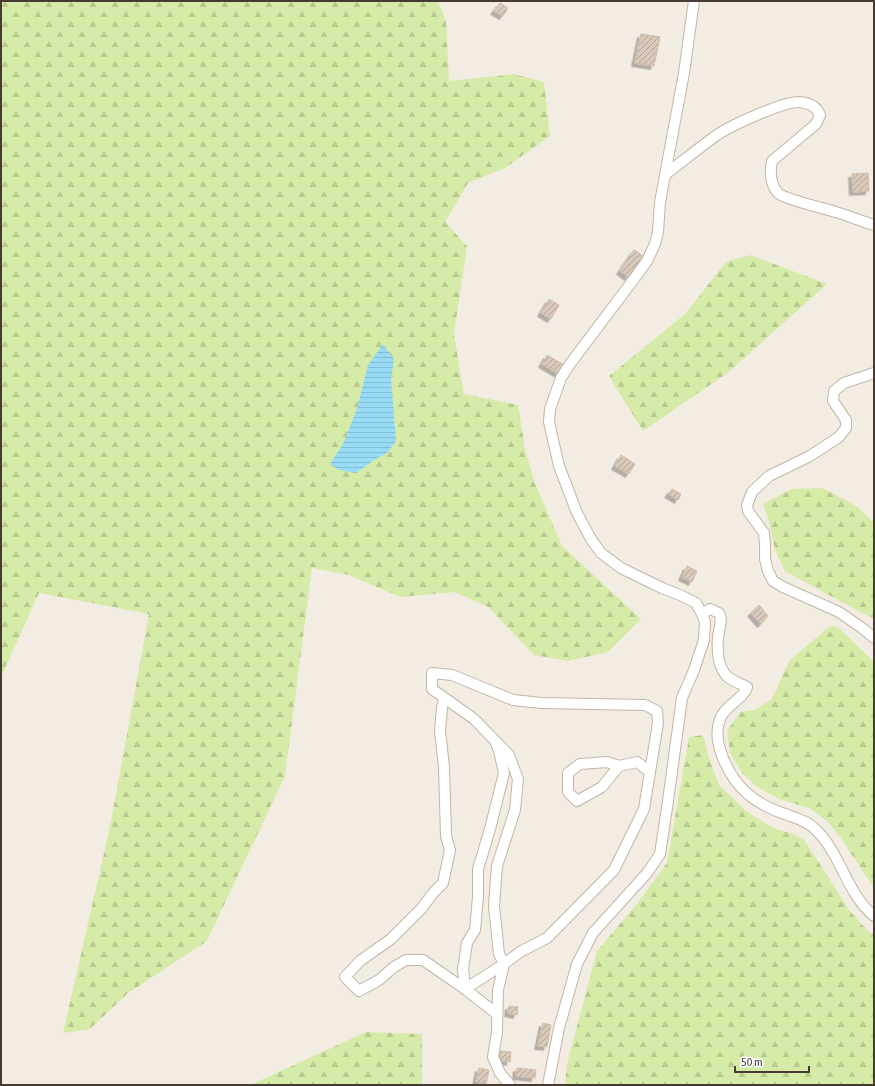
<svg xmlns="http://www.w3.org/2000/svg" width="875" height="1086" font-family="'Asap Condensed',sans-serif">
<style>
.forest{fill:url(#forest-firs)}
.water{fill:url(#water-rules)}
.building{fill:url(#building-hatch);stroke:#d1bda9;filter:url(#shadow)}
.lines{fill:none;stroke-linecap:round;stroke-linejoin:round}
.minor-casing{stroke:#c2b5a7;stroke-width:12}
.minor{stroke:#fff;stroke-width:10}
</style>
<defs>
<pattern id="forest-firs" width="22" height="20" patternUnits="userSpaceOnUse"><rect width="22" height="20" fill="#d5eba7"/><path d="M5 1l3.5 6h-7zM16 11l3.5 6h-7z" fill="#b8ca90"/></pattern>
<pattern id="water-rules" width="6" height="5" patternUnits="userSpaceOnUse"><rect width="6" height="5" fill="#98dbf6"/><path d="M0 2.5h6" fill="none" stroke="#84bdd3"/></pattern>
<pattern id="building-hatch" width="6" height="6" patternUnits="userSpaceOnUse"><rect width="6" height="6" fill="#d8c9ba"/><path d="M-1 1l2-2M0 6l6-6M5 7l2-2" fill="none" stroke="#b1a498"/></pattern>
<filter id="shadow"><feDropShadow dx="-3.5" dy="3.5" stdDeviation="0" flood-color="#0004"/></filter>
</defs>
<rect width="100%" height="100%" fill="#f3ece2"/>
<g class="forest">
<path d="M 1,1 L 438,1 L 446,21 L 449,81 L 514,74 L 544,82 L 550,136 L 505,168 L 468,183 L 445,222 L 467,246 L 454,334 L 464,394 L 518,405 L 525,449 L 534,481 L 562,546 L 641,619 L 608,652 L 568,661 L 534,655 L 488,607 L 455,592 L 400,597 L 349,575 L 312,568 L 285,776 L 207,941 L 127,994 L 90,1029 L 63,1033 L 110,827 L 149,614 L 39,593 L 1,677 Z"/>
<path d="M 750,255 L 827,284 L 726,374 L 643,431 L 609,376 L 685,314 L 726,262 Z"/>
<path d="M 823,488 L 856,506 L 874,523 L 874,619 L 823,592 L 785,571 L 775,550 L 769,521 L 763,504 L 792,489 Z"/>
<path d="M 830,626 L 838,627 L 874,662 L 874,888 L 840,837 L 827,821 L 809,808 L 779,799 L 759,788 L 743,774 L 730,753 L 727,731 L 740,712 L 754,710 L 772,699 L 789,661 Z"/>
<path d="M 703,735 L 708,755 L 719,785 L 746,811 L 773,828 L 794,834 L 805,841 L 832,883 L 849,910 L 870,933 L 874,934 L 874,1085 L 565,1085 L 567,1064 L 597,951 L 636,905 L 667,863 L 689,737 Z"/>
<path d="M 366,1032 L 422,1034 L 422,1085 L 250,1085 Z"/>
</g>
<path class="water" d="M 383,344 L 394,359 L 391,379 L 396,441 L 387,453 L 374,460 L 356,473 L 339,470 L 330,464 L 343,444 L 357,409 L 368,365 Z"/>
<g class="building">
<path d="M 500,3 L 508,8 L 503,16 L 494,11 Z"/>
<path d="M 641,34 L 660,37 L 654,66 L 635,63 Z"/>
<path d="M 868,173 L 869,191 L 853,192 L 852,174 Z"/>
<path d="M 634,250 L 643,256 L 628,277 L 620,271 Z"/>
<path d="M 549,299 L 559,305 L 551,319 L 541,313 Z"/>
<path d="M 547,355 L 564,365 L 559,374 L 542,364 Z"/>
<path d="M 621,455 L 635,464 L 629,474 L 615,466 Z"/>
<path d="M 672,489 L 681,494 L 678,500 L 668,494 Z"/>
<path d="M 687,566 L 697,571 L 692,582 L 682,577 Z"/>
<path d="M 759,605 L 768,616 L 761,624 L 751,613 Z"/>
<path d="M 509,1006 L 518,1007 L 517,1015 L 508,1013 Z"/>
<path d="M 543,1023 L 551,1025 L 547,1047 L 538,1046 Z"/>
<path d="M 500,1051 L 511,1052 L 510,1062 L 499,1060 Z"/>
<path d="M 479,1068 L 489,1070 L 486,1084 L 476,1082 Z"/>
<path d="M 517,1068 L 536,1070 L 535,1078 L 516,1076 Z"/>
</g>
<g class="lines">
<defs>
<g id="minor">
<path d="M 666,174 C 683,161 700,147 717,135 C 732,125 784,101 800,102 C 809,103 817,107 820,115 L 816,124 L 772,161 C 770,171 770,184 778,193 C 786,200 824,208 836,212 C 849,216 861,221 874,225"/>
<path d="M 874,373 L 844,383 L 834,391 L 833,401 L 846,420 L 846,428 L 839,437 L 810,456 L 769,476 L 752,492 L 747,505 L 748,511 L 764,533 L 765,544 L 765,559 L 768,571 L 773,581 L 783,587 L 839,612 L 862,628 L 874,638"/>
<path d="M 702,614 L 710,609 L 719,613 C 723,621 719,629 718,637 C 717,649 718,665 725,674 C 730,681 740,683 747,687 C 744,699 725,705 720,719 C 715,732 718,746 723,758 C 735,788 755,804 785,814 C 795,818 808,821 815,829 C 841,853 846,893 874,916"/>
<path d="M 444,699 L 442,708 L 440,731 L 444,767 L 446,836 L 450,850 L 443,883 L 433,893 L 422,908 L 391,939 L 360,961 L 345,977 L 359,991 L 379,980 L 394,967 L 406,960 L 423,960 L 465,989 L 497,1014"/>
<path d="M 495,741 L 499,751 L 504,773 L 490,829 L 478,869 L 478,897 L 475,930 L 467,943 L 463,969 L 465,989 L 504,964 L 499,954 L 494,906 L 497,866 L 515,810 L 518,779 L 509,755 L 474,719 L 432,689 L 432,673 L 452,675 L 513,700 L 542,703 L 645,705 L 657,711 L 658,723 L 650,772"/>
<path d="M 510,1085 L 500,1073 L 493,1057 L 497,1032 L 498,990 L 504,964 L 520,952 L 547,938 L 614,870 L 644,809 L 650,772 L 637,762 L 619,766 L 607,762 L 580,764 L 568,773 L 568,792 L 577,801 L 602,787 L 619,766"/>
<path d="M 548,1085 L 559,1028 L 577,964 L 593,933 L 648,872 L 660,854 L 667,808 L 682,698 L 694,670 L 704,640 L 705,622 L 702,614 L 696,603 L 680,595 L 662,588 L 621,568 L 601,553 L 591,539 L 577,513 L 559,466 L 549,422 L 550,409 L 561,378 L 570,364 L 634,279 L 647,261 L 655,244 L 658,232 L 660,202 L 684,73 L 694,1"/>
</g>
</defs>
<use href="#minor" class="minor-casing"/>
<use href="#minor" class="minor"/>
</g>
<rect width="875" height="1086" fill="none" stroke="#453b32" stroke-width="4"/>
<path d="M735 1066v6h74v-6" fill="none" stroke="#453b32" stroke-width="2"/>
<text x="741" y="1066" font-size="12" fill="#453b32" stroke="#ffffff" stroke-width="3" paint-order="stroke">50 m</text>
</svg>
